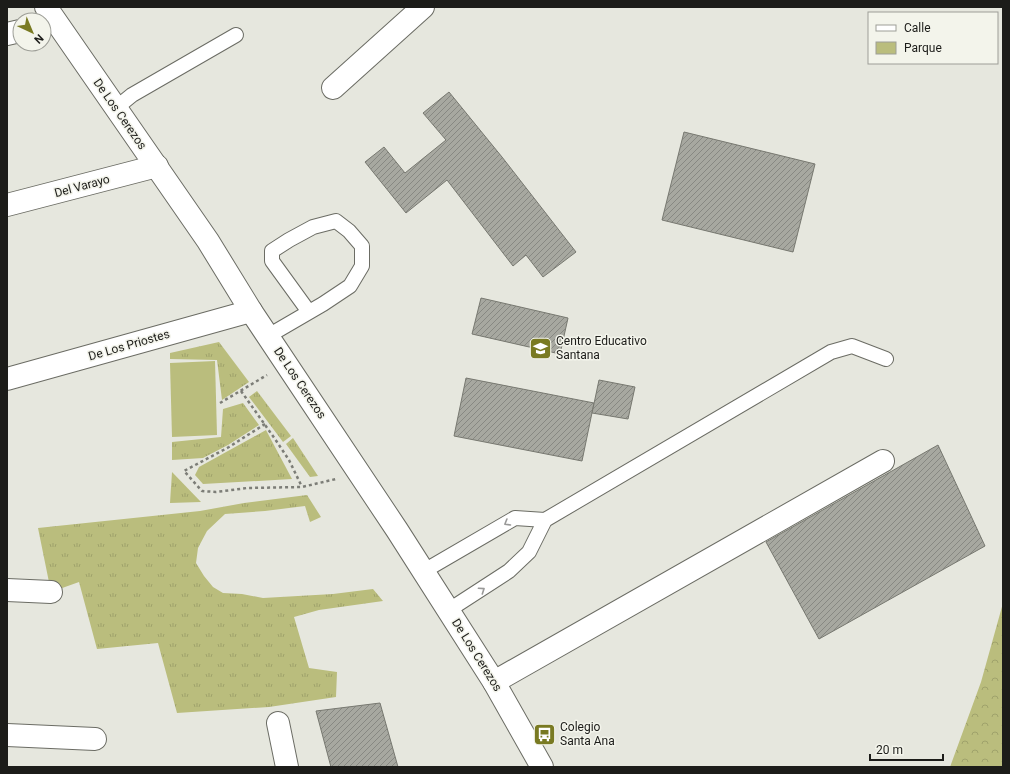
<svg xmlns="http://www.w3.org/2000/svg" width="1010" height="774" font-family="Roboto,sans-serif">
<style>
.grass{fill:url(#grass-tufts)}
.forest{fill:url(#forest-crowns)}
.park{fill:#babd7d}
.building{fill:url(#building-hatch);stroke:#777870}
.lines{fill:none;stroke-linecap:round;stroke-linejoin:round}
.service-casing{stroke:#6b6c64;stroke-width:16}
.minor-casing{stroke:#6b6c64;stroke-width:24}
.tertiary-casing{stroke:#6b6c64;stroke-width:24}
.path{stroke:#7c7d77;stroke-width:2.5;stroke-dasharray:3 3;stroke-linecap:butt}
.service{stroke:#fff;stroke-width:14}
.minor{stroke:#fff;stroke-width:22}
.tertiary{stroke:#fff;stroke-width:22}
.oneway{stroke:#999998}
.labels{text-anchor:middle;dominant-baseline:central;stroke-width:3;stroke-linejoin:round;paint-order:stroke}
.street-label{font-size:12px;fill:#1c1c19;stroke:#f3f4eb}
.poi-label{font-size:12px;fill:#1c1c19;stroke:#f3f4eb;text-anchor:start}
</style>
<defs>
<pattern id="grass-tufts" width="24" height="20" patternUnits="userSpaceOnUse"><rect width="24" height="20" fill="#babd7d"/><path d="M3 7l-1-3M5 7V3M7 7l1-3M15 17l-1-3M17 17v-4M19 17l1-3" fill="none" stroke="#9fa26b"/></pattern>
<pattern id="forest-crowns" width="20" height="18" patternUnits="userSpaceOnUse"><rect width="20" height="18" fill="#babd7d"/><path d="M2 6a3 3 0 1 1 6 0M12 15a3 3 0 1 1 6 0" fill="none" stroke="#9fa26b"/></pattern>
<pattern id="building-hatch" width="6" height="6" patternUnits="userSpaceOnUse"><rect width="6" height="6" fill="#a7a8a0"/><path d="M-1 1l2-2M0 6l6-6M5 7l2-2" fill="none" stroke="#878882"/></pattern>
</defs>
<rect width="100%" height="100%" fill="#e6e7de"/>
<g class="grass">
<path d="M 219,342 L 249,382 L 222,400 L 217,360 L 170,359 L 170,353 Z"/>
<path d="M 257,391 L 291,436 L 283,442 L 249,397 Z"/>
<path d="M 243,403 L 259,425 L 228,445 L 203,458 L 172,460 L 172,442 L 221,437 L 223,409 Z"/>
<path d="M 266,430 L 292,479 L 203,484 L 195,475 L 199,467 Z"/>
<path d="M 293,438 L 318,476 L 310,477 L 286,444 Z"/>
<path d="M 172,472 L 201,502 L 170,503 Z"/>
<path d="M 307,495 L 321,517 L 310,522 L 305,506 L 265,511 L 225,514 L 207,531 L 198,548 L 196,563 L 204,576 L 213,587 L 223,593 L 242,594 L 263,598 L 333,594 L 373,589 L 383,601 L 319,610 L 294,617 L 309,668 L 337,672 L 336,697 L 269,707 L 177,713 L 158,643 L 97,649 L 79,582 L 51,592 L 38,528 L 200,511 L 244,503 Z"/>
</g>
<path class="forest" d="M 1003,603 L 1003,767 L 950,767 L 981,682 Z"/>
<path class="park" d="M 215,361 L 217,435 L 172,437 L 170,363 Z"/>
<g class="building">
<path d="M 449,92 L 502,157 L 576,252 L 543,277 L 526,255 L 513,266 L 447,180 L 406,213 L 365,162 L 384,147 L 405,173 L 446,140 L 423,113 Z"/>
<path d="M 684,132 L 815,164 L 793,252 L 662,220 Z"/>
<path d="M 481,298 L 568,318 L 560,354 L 472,334 Z"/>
<path d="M 466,378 L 594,403 L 582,461 L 454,436 Z"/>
<path d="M 599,380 L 635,387 L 628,419 L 592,413 Z"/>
<path d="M 938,445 L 985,546 L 819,639 L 766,542 Z"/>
<path d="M 380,703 L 398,767 L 331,767 L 316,711 Z"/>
</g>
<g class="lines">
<defs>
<g id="service">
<path d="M 116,108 L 132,95 L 236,35"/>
<path d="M 268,336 L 323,304 L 350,286 L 362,266 L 362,246 L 349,231 L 336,221 L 313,227 L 289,240 L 272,251 L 272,261 L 309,312"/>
<path d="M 424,571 L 515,518 L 545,520"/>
<path d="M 449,610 L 509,571 L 529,552 L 545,520 L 831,352 L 852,346 L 886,359"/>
</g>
<g id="minor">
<path d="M 7,34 L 20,31"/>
<path d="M 333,88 L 423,7"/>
<path d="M 7,205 L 157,166"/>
<path d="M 7,379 L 251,311"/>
<path d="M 7,590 L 51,592"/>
<path d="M 494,682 L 883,461"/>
<path d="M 278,723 L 287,767"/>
<path d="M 7,735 L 95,739"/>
</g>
<path id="tertiary" d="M 46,7 L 208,241 L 251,311 L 397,530 L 494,682 L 542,767"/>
</defs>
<use href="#service" class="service-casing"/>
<use href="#minor" class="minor-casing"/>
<use href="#tertiary" class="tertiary-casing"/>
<g class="path">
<path d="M 241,391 L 275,439 L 289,460 L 302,487"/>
<path d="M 220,403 L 267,375"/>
<path d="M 265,424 L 229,447 L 184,471 L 202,491 L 216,492 L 247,488 L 302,487 L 336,479"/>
</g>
<use href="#service" class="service"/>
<use href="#minor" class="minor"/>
<use href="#tertiary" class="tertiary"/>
</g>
<defs><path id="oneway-chevron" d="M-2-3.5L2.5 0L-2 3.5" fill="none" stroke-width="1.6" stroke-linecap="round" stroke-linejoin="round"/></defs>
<g class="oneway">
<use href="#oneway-chevron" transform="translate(507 523) rotate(149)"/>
<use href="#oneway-chevron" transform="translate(482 590) rotate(-34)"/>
</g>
<defs>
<symbol id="school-square" viewBox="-11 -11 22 22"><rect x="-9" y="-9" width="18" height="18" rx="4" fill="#797a22" stroke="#f3f4eb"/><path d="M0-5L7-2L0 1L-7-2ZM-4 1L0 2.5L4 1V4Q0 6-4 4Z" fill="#fff"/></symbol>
<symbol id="bus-square" viewBox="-11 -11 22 22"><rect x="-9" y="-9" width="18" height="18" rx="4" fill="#797a22" stroke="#f3f4eb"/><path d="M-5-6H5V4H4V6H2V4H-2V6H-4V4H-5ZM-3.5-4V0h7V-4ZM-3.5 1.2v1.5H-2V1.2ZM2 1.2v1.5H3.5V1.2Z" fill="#fff"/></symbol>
</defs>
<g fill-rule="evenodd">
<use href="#school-square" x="528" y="336" width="25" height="25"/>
<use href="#bus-square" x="532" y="722" width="25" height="25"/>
</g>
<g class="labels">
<g class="street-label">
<text transform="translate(120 114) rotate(55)">De Los Cerezos</text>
<text transform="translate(82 186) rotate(-15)">Del Varayo</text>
<text transform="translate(129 345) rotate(-16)">De Los Priostes</text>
<text transform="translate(300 383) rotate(56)">De Los Cerezos</text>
<text transform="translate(477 655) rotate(58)">De Los Cerezos</text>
</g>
<g class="poi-label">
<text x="556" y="341">Centro Educativo<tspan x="556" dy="14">Santana</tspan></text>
<text x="560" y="727">Colegio<tspan x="560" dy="14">Santa Ana</tspan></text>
</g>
</g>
<rect width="1010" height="774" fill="none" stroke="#1c1c19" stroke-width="16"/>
<rect x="868" y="12" width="130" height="52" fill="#f3f4eb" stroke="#9d9e97"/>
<rect x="876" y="25" width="20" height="6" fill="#ffffff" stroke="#9d9e97"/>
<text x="904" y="32" font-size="12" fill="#1c1c19">Calle</text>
<rect x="876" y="42" width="20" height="12" fill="#babd7d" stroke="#9d9e97"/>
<text x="904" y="52" font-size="12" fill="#1c1c19">Parque</text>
<g transform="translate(32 32) rotate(136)"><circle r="19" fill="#f3f4eb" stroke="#9d9e97"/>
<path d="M0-3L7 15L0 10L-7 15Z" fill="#797a22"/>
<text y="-6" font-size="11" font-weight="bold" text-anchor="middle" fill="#1c1c19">N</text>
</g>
<path d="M870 754v6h73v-6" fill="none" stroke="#1c1c19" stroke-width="2"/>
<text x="876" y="754" font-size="12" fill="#1c1c19" stroke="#f3f4eb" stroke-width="3" paint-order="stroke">20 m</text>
</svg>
